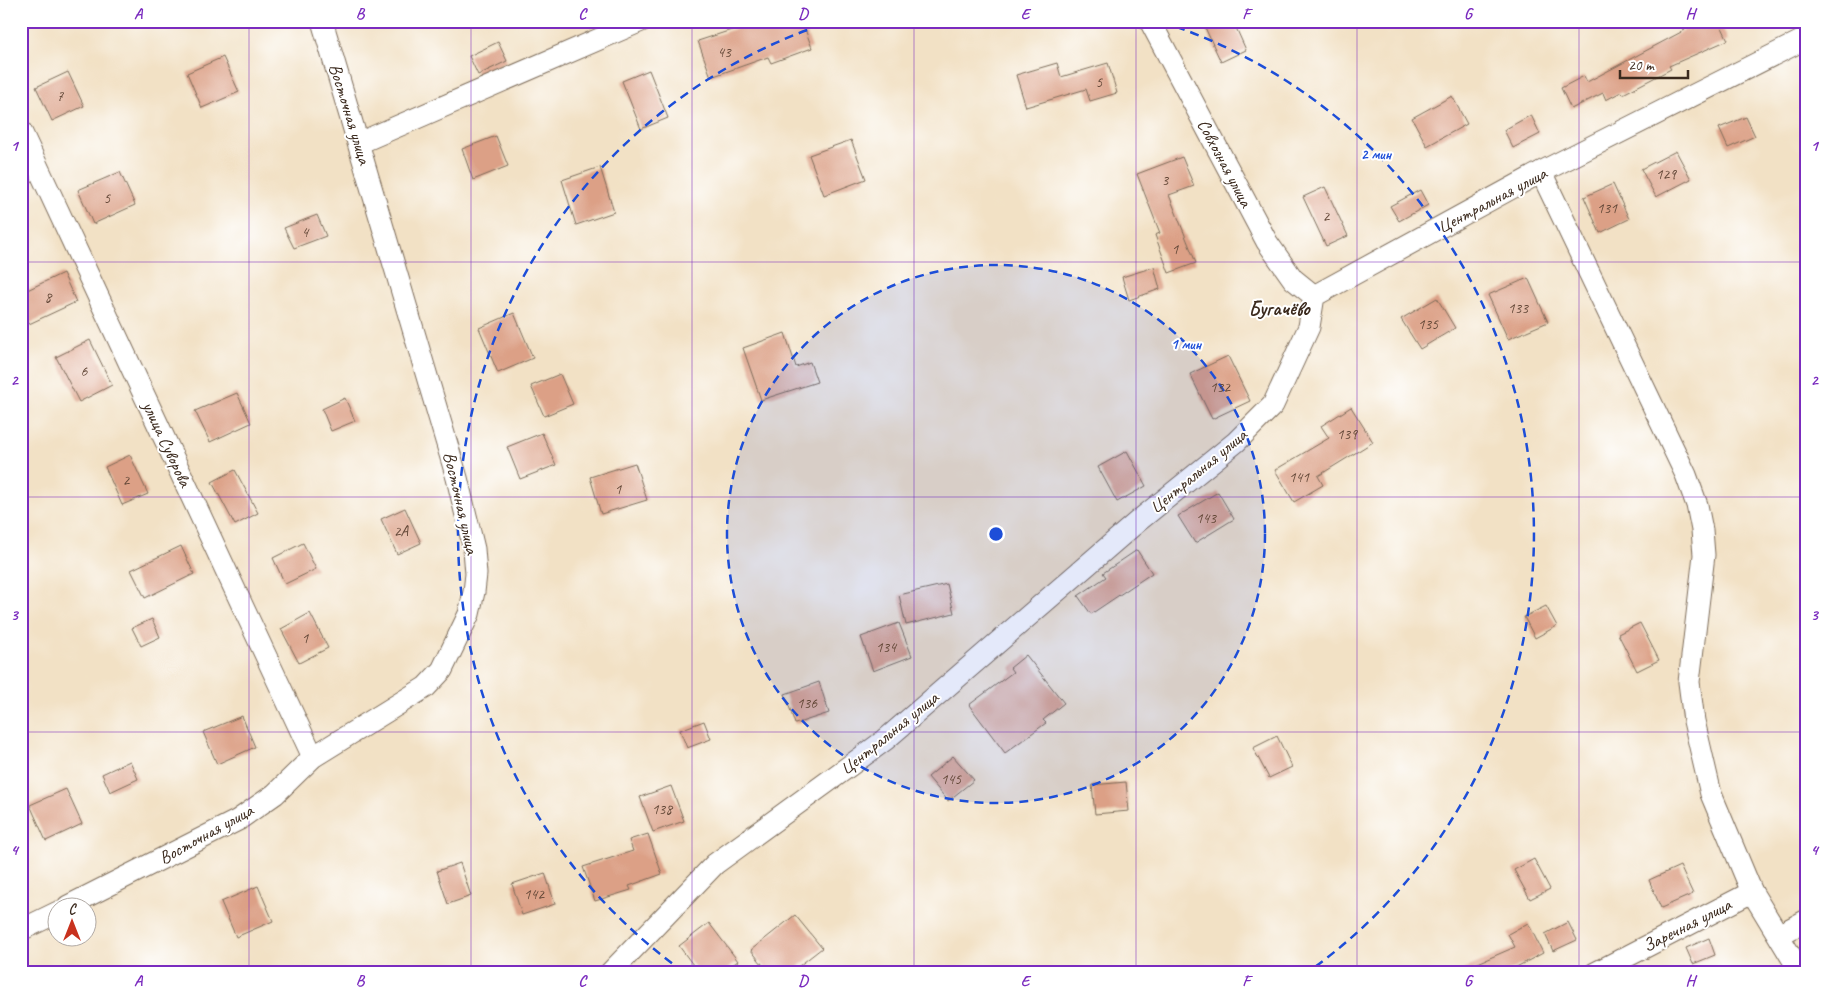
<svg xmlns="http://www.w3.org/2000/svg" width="1828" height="994" font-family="Caveat,sans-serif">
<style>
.building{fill:#dca086}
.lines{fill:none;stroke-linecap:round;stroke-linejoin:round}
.minor-casing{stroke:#7b6a58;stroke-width:23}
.minor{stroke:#fff;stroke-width:21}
.grid{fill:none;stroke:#7b2cbf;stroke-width:1;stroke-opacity:0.55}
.ring{fill:none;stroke:#1d4ed8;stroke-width:2.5;stroke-dasharray:9 6}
.labels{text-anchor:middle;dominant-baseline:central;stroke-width:4;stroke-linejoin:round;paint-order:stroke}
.number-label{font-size:15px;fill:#634838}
.street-label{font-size:18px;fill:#3b2a1e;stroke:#fff}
.quarter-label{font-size:20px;font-weight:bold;fill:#3b2a1e;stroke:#fff}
.centre{fill:#1d4ed8;stroke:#fff;stroke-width:2.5}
.ring-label{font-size:15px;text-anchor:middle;font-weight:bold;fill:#1d4ed8;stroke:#fff;stroke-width:4;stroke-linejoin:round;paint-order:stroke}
.neatline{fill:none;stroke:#7b2cbf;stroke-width:2}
.grid-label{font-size:16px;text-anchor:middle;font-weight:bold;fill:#7b2cbf}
</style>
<rect width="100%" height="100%" fill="#fff"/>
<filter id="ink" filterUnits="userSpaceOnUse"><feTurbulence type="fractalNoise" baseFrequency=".02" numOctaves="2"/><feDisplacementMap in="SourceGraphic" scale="10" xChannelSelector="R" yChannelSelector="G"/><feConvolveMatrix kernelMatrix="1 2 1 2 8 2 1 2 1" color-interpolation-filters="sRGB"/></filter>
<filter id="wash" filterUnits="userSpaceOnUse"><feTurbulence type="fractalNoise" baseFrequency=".0096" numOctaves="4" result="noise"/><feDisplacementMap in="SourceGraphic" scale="20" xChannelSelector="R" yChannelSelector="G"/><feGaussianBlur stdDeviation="1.12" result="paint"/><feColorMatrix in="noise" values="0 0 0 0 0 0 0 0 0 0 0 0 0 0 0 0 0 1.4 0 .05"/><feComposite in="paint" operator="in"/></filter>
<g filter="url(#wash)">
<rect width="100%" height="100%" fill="#f2e1c5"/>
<g id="blocks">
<g class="building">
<path d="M 759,21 L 802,21 L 812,48 L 771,63 L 768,57 L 711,77 L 698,41 Z"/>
<path d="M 1202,21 L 1233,21 L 1246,50 L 1221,62 Z"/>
<path d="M 1697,21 L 1719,21 L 1728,40 L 1669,66 L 1671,69 L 1623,94 L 1621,92 L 1606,100 L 1603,93 L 1571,109 L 1561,88 L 1584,76 L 1587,82 L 1685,30 L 1683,27 Z"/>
<path d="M 498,42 L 507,61 L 478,75 L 469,56 Z"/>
<path d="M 223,57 L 239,92 L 202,108 L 187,73 Z"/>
<path d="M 1057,63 L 1061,77 L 1108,63 L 1117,93 L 1090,101 L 1086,89 L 1026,107 L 1016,75 Z"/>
<path d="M 649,70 L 668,118 L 641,129 L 622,81 Z"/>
<path d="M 68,72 L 84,106 L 52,121 L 36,87 Z"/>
<path d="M 1452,96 L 1467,124 L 1427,146 L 1412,118 Z"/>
<path d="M 1531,115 L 1540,134 L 1513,148 L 1504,130 Z"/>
<path d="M 1746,117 L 1755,136 L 1728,148 L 1719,128 Z"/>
<path d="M 496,136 L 508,166 L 473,180 L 462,149 Z"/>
<path d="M 851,140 L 866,179 L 824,195 L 809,155 Z"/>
<path d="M 1676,151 L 1691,179 L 1656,197 L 1641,169 Z"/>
<path d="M 1182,157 L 1194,186 L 1169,195 L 1196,263 L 1169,273 L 1155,235 L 1160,233 L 1137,174 Z"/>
<path d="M 600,167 L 614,212 L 576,225 L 562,180 Z"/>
<path d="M 120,172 L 135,205 L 93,224 L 78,190 Z"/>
<path d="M 1613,184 L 1629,219 L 1600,233 L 1584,197 Z"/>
<path d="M 1325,187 L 1348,236 L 1326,246 L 1303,197 Z"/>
<path d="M 1420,190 L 1428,205 L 1399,221 L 1390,206 Z"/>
<path d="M 317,215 L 326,236 L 294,248 L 284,228 Z"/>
<path d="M 1154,267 L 1160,289 L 1129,300 L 1122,277 Z"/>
<path d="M 63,273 L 76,302 L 29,324 L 21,307 L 21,293 Z"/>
<path d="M 1528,278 L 1548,322 L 1508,339 L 1488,295 Z"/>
<path d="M 1437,298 L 1455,328 L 1420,349 L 1401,319 Z"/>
<path d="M 514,313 L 533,358 L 498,373 L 479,328 Z"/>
<path d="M 785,333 L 796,367 L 810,362 L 817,382 L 761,400 L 743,348 Z"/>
<path d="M 90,340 L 112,385 L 79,402 L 56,357 Z"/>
<path d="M 1228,356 L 1250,401 L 1212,419 L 1190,374 Z"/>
<path d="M 560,374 L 573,404 L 544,416 L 531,386 Z"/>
<path d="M 237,393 L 251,423 L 210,442 L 195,411 Z"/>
<path d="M 345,398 L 355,421 L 331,431 L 322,409 Z"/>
<path d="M 1351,407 L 1373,442 L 1318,476 L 1323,485 L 1294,502 L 1275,470 L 1329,438 L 1321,426 Z"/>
<path d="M 542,433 L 556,465 L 520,479 L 507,447 Z"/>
<path d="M 1127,451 L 1146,486 L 1117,502 L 1098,467 Z"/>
<path d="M 130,455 L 148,494 L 122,505 L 105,467 Z"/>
<path d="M 635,463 L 647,500 L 601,514 L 590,477 Z"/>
<path d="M 235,470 L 258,513 L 235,525 L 212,482 Z"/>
<path d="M 1218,492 L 1234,519 L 1195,543 L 1178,516 Z"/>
<path d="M 405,508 L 421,543 L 397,554 L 381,519 Z"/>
<path d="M 303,543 L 316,569 L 285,584 L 273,558 Z"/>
<path d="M 181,546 L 194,574 L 145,598 L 131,570 Z"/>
<path d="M 1137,550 L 1152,573 L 1091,614 L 1078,596 L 1106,577 L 1103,573 Z"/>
<path d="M 947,584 L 954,613 L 906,625 L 899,595 Z"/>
<path d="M 1546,606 L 1557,626 L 1535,638 L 1524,617 Z"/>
<path d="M 310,613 L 328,648 L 299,663 L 281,629 Z"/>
<path d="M 152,619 L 160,637 L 141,646 L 132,628 Z"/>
<path d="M 899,623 L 912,656 L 873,671 L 861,637 Z"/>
<path d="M 1640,623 L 1659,660 L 1637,671 L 1618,634 Z"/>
<path d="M 1026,655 L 1064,703 L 1043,720 L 1046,723 L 1005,753 L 969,705 L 1013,672 L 1010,668 Z"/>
<path d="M 819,682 L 829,713 L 795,724 L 785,694 Z"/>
<path d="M 242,716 L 255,747 L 217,764 L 203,732 Z"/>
<path d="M 704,721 L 711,739 L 687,748 L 680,730 Z"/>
<path d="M 1277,736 L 1292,767 L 1269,778 L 1253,748 Z"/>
<path d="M 953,756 L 974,780 L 948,801 L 928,777 Z"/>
<path d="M 130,761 L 138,779 L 110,792 L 102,774 Z"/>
<path d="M 1126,782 L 1129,811 L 1095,814 L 1092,785 Z"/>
<path d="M 671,786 L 684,821 L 653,832 L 640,797 Z"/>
<path d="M 66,789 L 82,824 L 46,841 L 30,805 Z"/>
<path d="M 648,834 L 662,874 L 629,886 L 631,890 L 595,901 L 583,867 L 633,851 L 629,840 Z"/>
<path d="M 1534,859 L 1550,889 L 1530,899 L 1514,870 Z"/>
<path d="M 460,863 L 471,896 L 448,904 L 437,871 Z"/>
<path d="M 1680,866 L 1693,894 L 1661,908 L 1649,880 Z"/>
<path d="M 545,873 L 555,904 L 522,915 L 512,884 Z"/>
<path d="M 258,886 L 273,921 L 236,937 L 221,902 Z"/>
<path d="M 795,915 L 822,948 L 790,973 L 769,973 L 751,950 Z"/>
<path d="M 1568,922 L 1577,940 L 1553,951 L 1545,934 Z"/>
<path d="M 709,923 L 738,961 L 721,973 L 699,973 L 679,946 Z"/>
<path d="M 1528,923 L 1543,953 L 1505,973 L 1455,973 L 1515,947 L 1508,934 Z"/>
<path d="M 1709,938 L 1715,955 L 1693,964 L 1686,948 Z"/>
</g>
</g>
</g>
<g filter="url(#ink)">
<use href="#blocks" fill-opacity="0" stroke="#7b6a58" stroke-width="1"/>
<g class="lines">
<defs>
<g id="minor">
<path d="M 1150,21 L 1267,242 L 1293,279 L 1314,296"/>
<path d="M 21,131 L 313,757"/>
<path d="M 359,143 L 641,21"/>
<path d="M 1541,172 L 1686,475 L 1697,505 L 1702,530 L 1704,555 L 1689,682 L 1694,721 L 1711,794 L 1752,892 L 1801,973"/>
<path d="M 68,906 L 238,820 L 275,794 L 313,757 L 426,687 L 442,670 L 469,614 L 474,592 L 476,574 L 474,549 L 457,478 L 322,21"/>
<path d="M 21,930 L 58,912"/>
<path d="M 1779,935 L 1807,920"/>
<path d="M 610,973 L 715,864 L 885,740 L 1137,522 L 1236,442 L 1273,405 L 1309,327 L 1314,296 L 1541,172 L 1807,38"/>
<path d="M 1595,973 L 1752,892"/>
</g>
</defs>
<use href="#minor" class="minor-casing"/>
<use href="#minor" class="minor"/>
</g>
</g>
<path class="grid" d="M 249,21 L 249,973M 471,21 L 471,973M 692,21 L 692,973M 914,21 L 914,973M 1136,21 L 1136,973M 1357,21 L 1357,973M 1579,21 L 1579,973M 21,262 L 1807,262M 21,497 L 1807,497M 21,732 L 1807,732"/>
<circle cx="996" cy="534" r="269" fill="#1d4ed8" fill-opacity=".12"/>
<g class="ring">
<circle cx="996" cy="534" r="269"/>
<path d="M684 972A538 538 0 0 1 830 22M1162 22A538 538 0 0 1 1308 972"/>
</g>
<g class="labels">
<g class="number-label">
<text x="724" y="52">43</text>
<text x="1099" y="82">5</text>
<text x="60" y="96">7</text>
<text x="1666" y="174">129</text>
<text x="1165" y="180">3</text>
<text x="107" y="198">5</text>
<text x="1607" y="208">131</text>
<text x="1326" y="216">2</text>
<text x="305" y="232">4</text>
<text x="1175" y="249">1</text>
<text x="48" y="297">8</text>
<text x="1518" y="308">133</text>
<text x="1428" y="324">135</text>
<text x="84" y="371">6</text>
<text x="1220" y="387">132</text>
<text x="1347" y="434">139</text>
<text x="1299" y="477">141</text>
<text x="126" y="480">2</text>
<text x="618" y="489">1</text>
<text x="1206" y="518">143</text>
<text x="401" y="531">2А</text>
<text x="305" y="638">1</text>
<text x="886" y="647">134</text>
<text x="807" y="703">136</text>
<text x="951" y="779">145</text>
<text x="662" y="809">138</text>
<text x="534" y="894">142</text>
</g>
<g class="street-label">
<text transform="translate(350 114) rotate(73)">Восточная улица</text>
<text transform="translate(1225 163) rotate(62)">Совхозная улица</text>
<text transform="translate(1492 200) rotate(-28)">Центральная улица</text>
<text transform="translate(167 444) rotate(65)">улица Суворова</text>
<text transform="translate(1198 471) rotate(-40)">Центральная улица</text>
<text transform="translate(461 503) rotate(77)">Восточная улица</text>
<text transform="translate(889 733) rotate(-39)">Центральная улица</text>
<text transform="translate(206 834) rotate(-29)">Восточная улица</text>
<text transform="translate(1687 925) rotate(-27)">Заречная улица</text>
</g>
<g class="quarter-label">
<text x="1279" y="308">Бугачёво</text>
</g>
</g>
<circle cx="996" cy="534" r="8" class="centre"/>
<g class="ring-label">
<text x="1376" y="159">2 мин</text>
<text x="1186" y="349">1 мин</text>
</g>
<rect width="1828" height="994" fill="none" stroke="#fff" stroke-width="55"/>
<g transform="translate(72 922)"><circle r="24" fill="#ffffff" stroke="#b1aaa5"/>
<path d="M0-4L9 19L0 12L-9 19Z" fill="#c8321e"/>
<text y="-8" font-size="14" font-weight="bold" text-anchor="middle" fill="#3b2a1e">С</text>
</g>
<path d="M1620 70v8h68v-8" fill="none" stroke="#3b2a1e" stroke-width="2.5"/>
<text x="1628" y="70" font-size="15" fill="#3b2a1e" stroke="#ffffff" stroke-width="4" paint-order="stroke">20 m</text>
<rect x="28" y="28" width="1772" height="938" class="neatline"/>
<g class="grid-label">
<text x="138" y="19">A</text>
<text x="360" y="19">B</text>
<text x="582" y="19">C</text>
<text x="803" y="19">D</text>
<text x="1025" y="19">E</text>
<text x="1246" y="19">F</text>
<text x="1468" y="19">G</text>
<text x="1690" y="19">H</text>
<text x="14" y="151">1</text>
<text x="1814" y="151">1</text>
<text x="14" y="385">2</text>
<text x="1814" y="385">2</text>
<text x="14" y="620">3</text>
<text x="1814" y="620">3</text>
<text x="14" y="855">4</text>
<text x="1814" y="855">4</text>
<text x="138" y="986">A</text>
<text x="360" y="986">B</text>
<text x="582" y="986">C</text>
<text x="803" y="986">D</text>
<text x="1025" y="986">E</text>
<text x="1246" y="986">F</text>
<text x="1468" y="986">G</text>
<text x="1690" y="986">H</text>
</g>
</svg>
